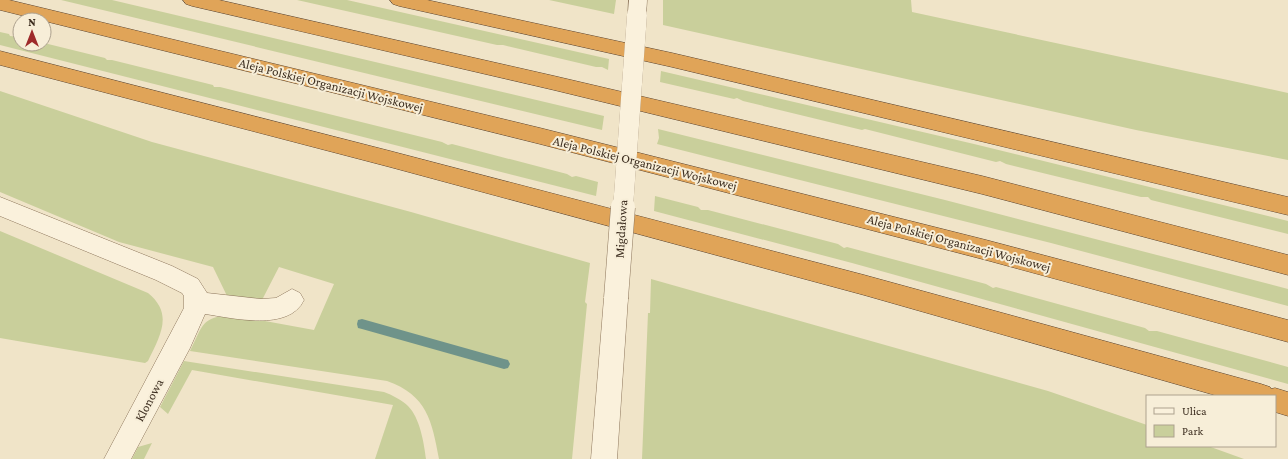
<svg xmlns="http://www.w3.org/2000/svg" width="1288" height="459" font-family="'Crimson Pro',serif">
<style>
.green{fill:#c9cf9b}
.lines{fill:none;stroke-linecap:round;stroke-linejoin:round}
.stream{fill:#6f938a;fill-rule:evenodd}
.minor-casing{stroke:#8d765c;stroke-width:1}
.highway-casing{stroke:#5b4430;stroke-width:1}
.minor{fill:#faf1dc;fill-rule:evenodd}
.highway{fill:#e0a458;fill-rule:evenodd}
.minor-bridge-far1-casing{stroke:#8d765c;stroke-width:20;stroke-linecap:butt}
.minor-bridge-casing{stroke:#8d765c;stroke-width:25;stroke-linecap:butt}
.minor-bridge-far1{stroke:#faf1dc;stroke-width:20}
.minor-bridge{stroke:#faf1dc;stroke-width:24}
.labels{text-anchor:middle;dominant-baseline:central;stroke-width:4;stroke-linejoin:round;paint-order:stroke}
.street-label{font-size:13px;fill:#3d2e20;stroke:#f7eed8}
</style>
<rect width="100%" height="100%" fill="#f0e4c8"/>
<g class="green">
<path d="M 61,0 L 112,0 L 604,116 L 602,130 Z"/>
<path d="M 297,0 L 347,0 L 609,59 L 608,70 L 602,67 L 596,67 L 503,45 L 497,45 Z"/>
<path d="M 549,0 L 616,0 L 614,14 Z"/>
<path d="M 663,0 L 911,0 L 912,12 L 1288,93 L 1288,160 L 1136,130 L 663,25 Z"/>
<path d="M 0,32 L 9,34 L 10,36 L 20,37 L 20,44 L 44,43 L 105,58 L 107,60 L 112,60 L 213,85 L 214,87 L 220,87 L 442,142 L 448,145 L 452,144 L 567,174 L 572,177 L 576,176 L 598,182 L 596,196 L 0,45 Z"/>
<path d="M 661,71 L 974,144 L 1288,221 L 1288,234 L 1151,200 L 1148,197 L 1141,197 L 1006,164 L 1000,161 L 996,162 L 865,129 L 862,130 L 743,101 L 737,98 L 734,99 L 660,82 Z"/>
<path d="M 0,91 L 152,142 L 411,212 L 590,263 L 585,302 L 587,304 L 572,459 L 439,459 C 432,421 427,395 387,381 L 190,351 C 203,325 201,317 232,315 L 314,330 L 334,284 L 279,267 L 262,300 L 228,298 L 213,267 L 119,242 L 0,192 Z"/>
<path d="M 658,129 L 945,200 L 1288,289 L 1288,306 L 1051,243 L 657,144 L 659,138 Z"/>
<path d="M 655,196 L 698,207 L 701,210 L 708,210 L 838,244 L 844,248 L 847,247 L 986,284 L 993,288 L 996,287 L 1145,328 L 1149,331 L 1157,331 L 1288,367 L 1288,384 L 852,263 L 654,211 Z"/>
<path d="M 0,231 L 148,293 C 174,314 160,336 148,361 L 145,363 L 0,338 Z"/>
<path d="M 651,279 L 1048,391 L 1147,425 L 1147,446 L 1208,446 L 1244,459 L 642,459 L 648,313 L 650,313 Z"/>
<path d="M 184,361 L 384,392 C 392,395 402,400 408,406 C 420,418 424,443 426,459 L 375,459 L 393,405 L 192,370 L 168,414 L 160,407 Z"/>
<path d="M 152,443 L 144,459 L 132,459 L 138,447 Z"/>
</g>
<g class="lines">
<path class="stream" d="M 362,319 L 504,359 L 508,360 L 510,364 L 508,368 L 504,369 L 362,329 L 358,328 L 357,324 L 358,320 Z"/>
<defs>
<g id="minor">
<path d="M 629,0 L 647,0 L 646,15 L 643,19 L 637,21 L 631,19 L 628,15 Z"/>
<path d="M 0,197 L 172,266 L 198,279 L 207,293 L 261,299 L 276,298 L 292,289 L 300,293 L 304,300 C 289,332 233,318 205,314 L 190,348 L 131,459 L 104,459 L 184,308 L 184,296 L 182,293 L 156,280 L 0,216 Z"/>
<path d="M 616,287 L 624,291 L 628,298 L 617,459 L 591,459 L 604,298 L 608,291 Z"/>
</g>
<g id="highway">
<path d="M 0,0 L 9,0 L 540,128 L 986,240 L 1288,320 L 1288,342 L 986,260 L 540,144 L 0,10 Z"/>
<path d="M 183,0 L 219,0 L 554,76 L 982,176 L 1288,255 L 1288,275 L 982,194 L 554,90 L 192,6 L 186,4 Z"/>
<path d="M 390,0 L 427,0 L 672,53 L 1288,197 L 1288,215 L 672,67 L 399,6 L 393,4 Z"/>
<path d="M 0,51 L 390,151 L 864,275 L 1261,384 L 1270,387 L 1271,389 L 1275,388 L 1288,392 L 1288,416 L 1275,412 L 1275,396 L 1218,396 L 864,295 L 390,167 L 0,65 Z"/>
</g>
</defs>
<use href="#minor" class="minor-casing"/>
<use href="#highway" class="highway-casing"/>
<use href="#minor" class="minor"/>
<use href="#highway" class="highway"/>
<defs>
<path id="minor-bridge-far1" d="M 623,208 L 637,15"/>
<path id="minor-bridge" d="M 616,298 L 623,207"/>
</defs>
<use href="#minor-bridge-far1" class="minor-bridge-far1-casing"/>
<use href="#minor-bridge" class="minor-bridge-casing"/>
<use href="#minor-bridge-far1" class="minor-bridge-far1"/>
<use href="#minor-bridge" class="minor-bridge"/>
</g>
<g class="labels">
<g class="street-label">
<text transform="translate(331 85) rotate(14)">Aleja Polskiej Organizacji Wojskowej</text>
<text transform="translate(645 163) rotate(14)">Aleja Polskiej Organizacji Wojskowej</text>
<text transform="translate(621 229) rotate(-86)">Migdałowa</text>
<text transform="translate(959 243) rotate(15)">Aleja Polskiej Organizacji Wojskowej</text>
<text transform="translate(149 400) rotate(-62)">Klonowa</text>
</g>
</g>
<rect x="1146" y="395" width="130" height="52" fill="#f7eed8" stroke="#ada18e"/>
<rect x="1154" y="408" width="20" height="6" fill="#faf1dc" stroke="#ada18e"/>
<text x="1182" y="415" font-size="12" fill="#3d2e20">Ulica</text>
<rect x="1154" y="425" width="20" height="12" fill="#c9cf9b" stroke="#ada18e"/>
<text x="1182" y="435" font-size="12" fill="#3d2e20">Park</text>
<g transform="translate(32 32)"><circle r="19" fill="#f7eed8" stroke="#ada18e"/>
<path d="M0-3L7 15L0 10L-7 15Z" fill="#9e2a2b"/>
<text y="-6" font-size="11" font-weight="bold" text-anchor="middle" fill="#3d2e20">N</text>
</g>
</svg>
